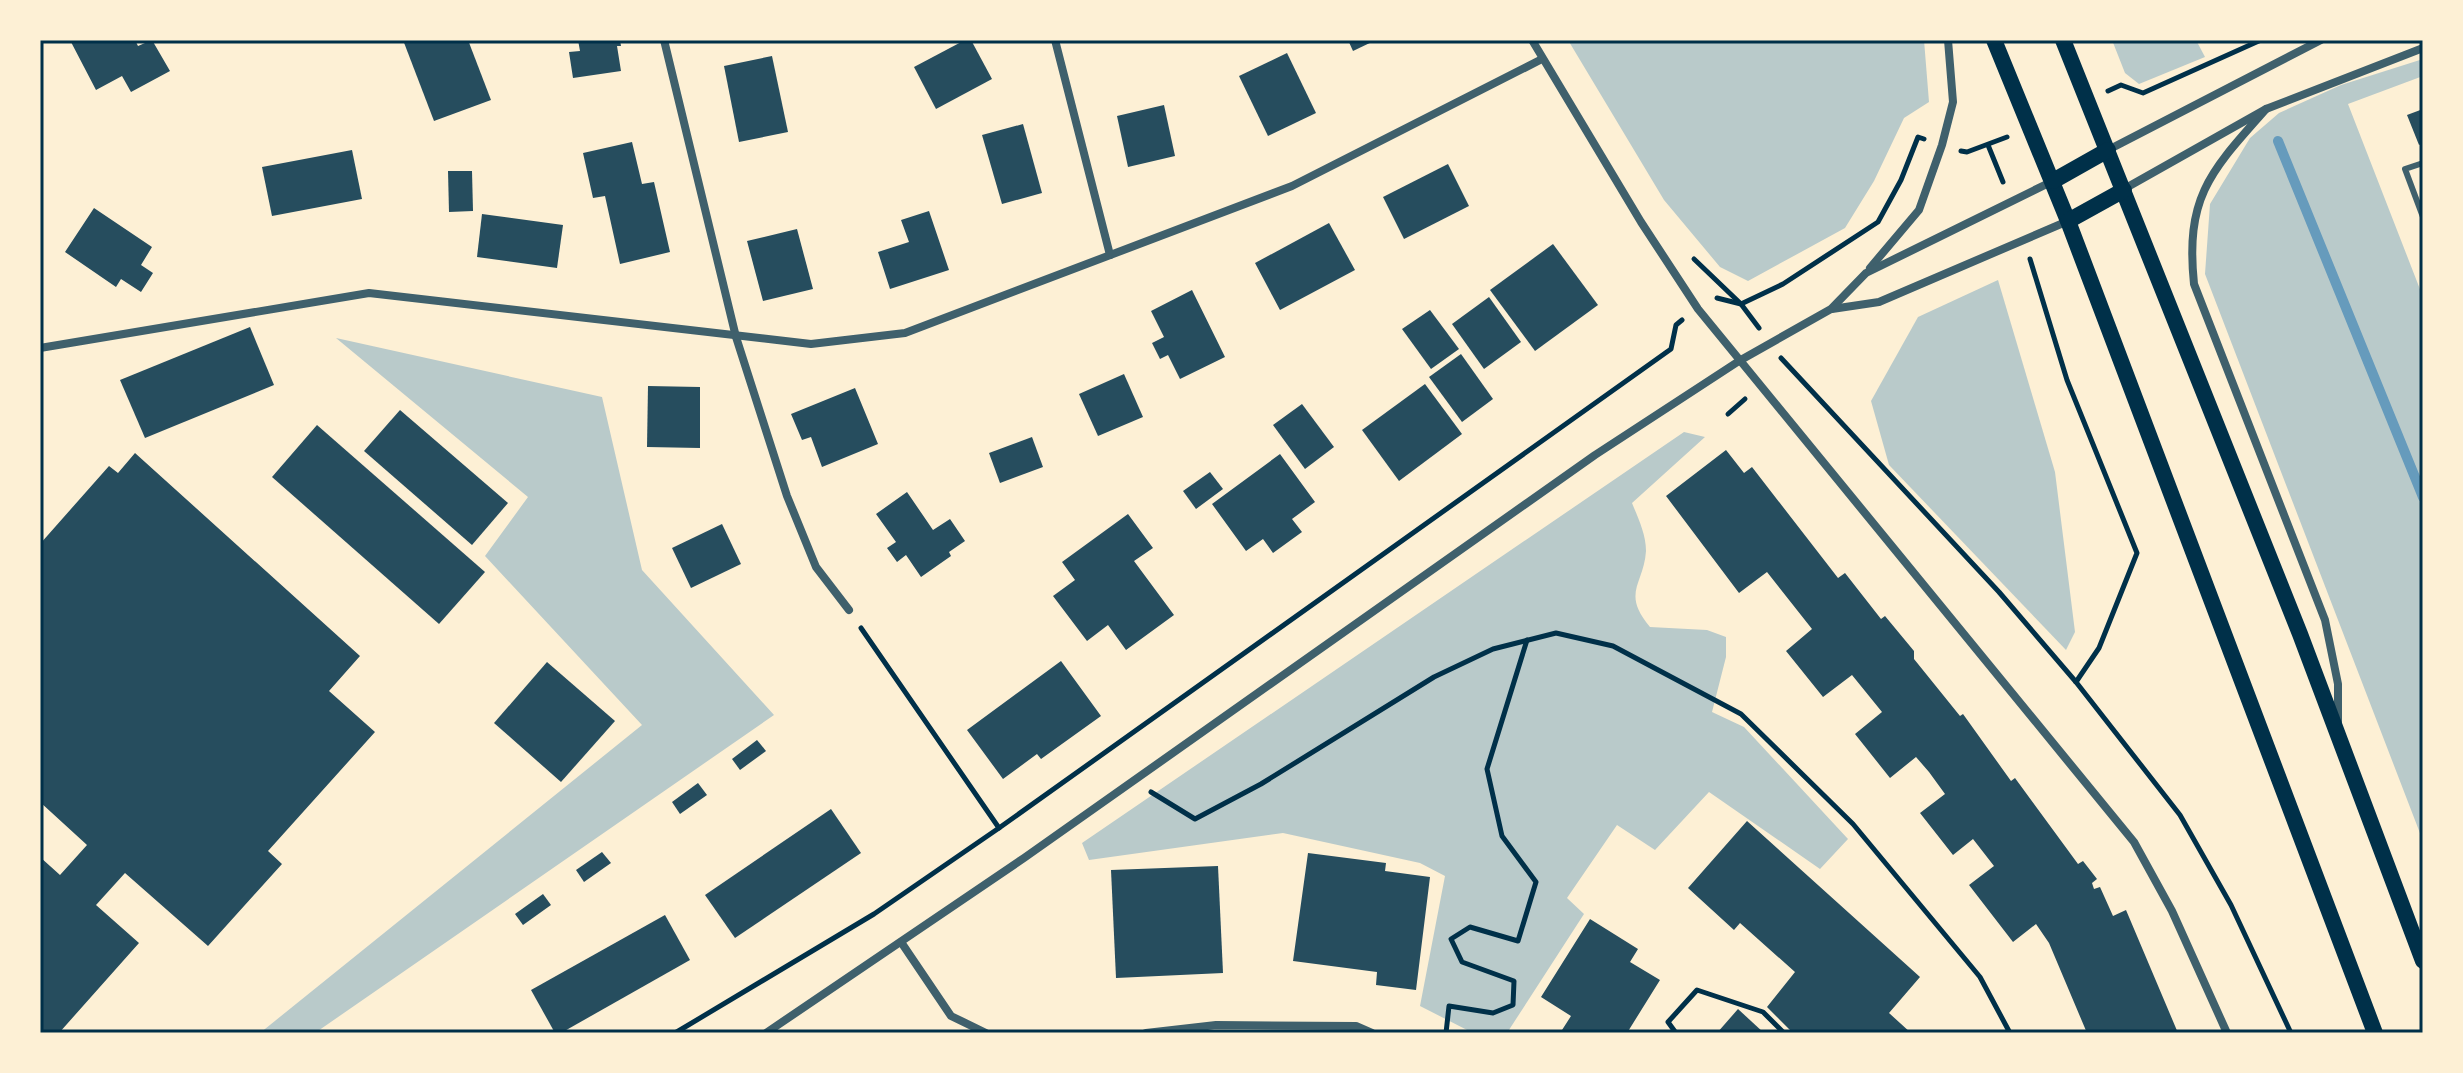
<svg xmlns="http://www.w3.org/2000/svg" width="2463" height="1073" font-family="Helvetica,sans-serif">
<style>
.green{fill:#b9caca}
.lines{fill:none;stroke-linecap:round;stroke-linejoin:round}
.stream{stroke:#669bbc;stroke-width:10}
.building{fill:#264d5e}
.path{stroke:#003049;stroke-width:5}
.service{stroke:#3f606c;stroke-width:6}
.minor{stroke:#3f606c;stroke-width:8}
.secondary{stroke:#003049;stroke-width:16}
.neatline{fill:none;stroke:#003049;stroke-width:3}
</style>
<rect width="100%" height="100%" fill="#fdf0d5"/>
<g class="green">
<path d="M 1568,40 L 1924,40 L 1929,102 L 1904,118 L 1874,181 L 1845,228 L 1748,281 L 1720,267 L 1664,200 Z"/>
<path d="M 2112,40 L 2196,40 L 2205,57 L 2139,84 L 2125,73 Z"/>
<path d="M 2423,59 L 2423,76 L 2348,104 L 2423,297 L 2423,841 L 2205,274 L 2210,204 L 2250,138 L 2279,113 L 2341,85 Z"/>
<path d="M 1998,280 L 2055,472 L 2075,632 L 2066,650 L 1889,465 L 1871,401 L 1918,317 Z"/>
<path d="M 336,338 L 602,397 L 642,570 L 774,715 L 315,1033 L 260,1033 L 642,725 L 485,556 L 528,497 Z"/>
<path d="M 1684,432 L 1705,437 L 1632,503 C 1638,518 1646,534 1646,551 C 1644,584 1621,593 1650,627 L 1707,630 L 1726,637 L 1726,657 L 1712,712 L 1744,727 L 1848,839 L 1820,869 L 1709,792 L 1655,850 L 1617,825 L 1567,898 L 1584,914 L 1507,1033 L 1473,1033 L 1420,1006 L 1445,876 L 1420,863 L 1283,833 L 1089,860 L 1082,843 Z"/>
</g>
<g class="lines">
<path class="stream" d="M 2278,141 L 2423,497"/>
</g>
<g class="building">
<path d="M 75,40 L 135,40 L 138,46 L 152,40 L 170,71 L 131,92 L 122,76 L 96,90 L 71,42 Z"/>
<path d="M 403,40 L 468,40 L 491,100 L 434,121 Z"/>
<path d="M 578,40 L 620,40 L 621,46 L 617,46 L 621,71 L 573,78 L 569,52 L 580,51 Z"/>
<path d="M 965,40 L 971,40 L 992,79 L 936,109 L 914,67 Z"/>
<path d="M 1348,40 L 1376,40 L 1353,51 Z"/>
<path d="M 1287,53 L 1316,113 L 1268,136 L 1239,76 Z"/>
<path d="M 772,56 L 788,132 L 739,142 L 724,66 Z"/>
<path d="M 1164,105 L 1175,156 L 1128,167 L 1117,116 Z"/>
<path d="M 2423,109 L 2423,143 L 2419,145 L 2407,115 Z"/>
<path d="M 1023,124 L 1042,193 L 1002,204 L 982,135 Z"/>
<path d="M 632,142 L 642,184 L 654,182 L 670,252 L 620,264 L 605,196 L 593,198 L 583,153 Z"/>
<path d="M 352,150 L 362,199 L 272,216 L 262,167 Z"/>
<path d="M 1448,164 L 1469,206 L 1404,239 L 1383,197 Z"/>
<path d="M 448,171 L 472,171 L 473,211 L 449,212 Z"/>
<path d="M 94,208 L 152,247 L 141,265 L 153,273 L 141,292 L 121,279 L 116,287 L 65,252 Z"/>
<path d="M 929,211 L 949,270 L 890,289 L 878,252 L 909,242 L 901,220 Z"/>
<path d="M 482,214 L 563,225 L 557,268 L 477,257 Z"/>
<path d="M 1329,223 L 1355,270 L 1280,310 L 1255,263 Z"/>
<path d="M 797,229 L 813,289 L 763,301 L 747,241 Z"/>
<path d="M 1553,244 L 1598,305 L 1535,351 L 1490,290 Z"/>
<path d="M 1192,290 L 1225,357 L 1180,379 L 1168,355 L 1160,359 L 1152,343 L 1164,337 L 1151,311 Z"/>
<path d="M 1489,297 L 1521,342 L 1484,369 L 1452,324 Z"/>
<path d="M 1430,310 L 1459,349 L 1431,369 L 1402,329 Z"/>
<path d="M 250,327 L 274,385 L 145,438 L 120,380 Z"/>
<path d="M 1461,354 L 1493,399 L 1462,422 L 1429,377 Z"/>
<path d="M 1124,374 L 1143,417 L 1098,436 L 1079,394 Z"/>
<path d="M 1425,384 L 1462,434 L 1399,481 L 1362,430 Z"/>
<path d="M 648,386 L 700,387 L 700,448 L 647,447 Z"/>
<path d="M 855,388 L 878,444 L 822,467 L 811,437 L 802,440 L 791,414 Z"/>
<path d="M 1302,404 L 1334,447 L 1305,469 L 1273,425 Z"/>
<path d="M 400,410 L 508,503 L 472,545 L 364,451 Z"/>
<path d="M 317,425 L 485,572 L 439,624 L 272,477 Z"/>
<path d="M 1032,437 L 1043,467 L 1000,483 L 989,453 Z"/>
<path d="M 1726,450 L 1744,473 L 1752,467 L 1838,578 L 1845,573 L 1881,619 L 1885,616 L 1914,651 L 1914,659 L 1960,716 L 1963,714 L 2011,781 L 2015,778 L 2078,864 L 2083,861 L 2097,879 L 2092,883 L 2094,889 L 2100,887 L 2113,916 L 2126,910 L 2178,1033 L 2087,1033 L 2049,943 L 2036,924 L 2013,942 L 1969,885 L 1994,866 L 1973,839 L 1953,855 L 1920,813 L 1945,794 L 1929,772 L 1916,757 L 1890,778 L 1855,734 L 1882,712 L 1852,675 L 1823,697 L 1786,651 L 1812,629 L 1767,572 L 1739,593 L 1666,496 Z"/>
<path d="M 135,453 L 360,656 L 329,691 L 375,732 L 268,851 L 282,864 L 208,946 L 125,873 L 96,905 L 139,943 L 59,1033 L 40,1033 L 40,857 L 60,875 L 87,845 L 40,802 L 40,544 L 109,466 L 118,473 Z"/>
<path d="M 1280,454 L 1315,502 L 1292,519 L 1302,532 L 1273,553 L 1263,539 L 1246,551 L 1212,504 Z"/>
<path d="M 1210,472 L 1223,489 L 1196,509 L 1183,491 Z"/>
<path d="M 907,492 L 933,530 L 950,519 L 965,541 L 949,552 L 951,556 L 921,577 L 906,555 L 897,562 L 887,548 L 896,542 L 876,514 Z"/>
<path d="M 1128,514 L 1153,548 L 1134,561 L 1174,615 L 1126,650 L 1108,625 L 1087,641 L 1053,596 L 1075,580 L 1062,562 Z"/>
<path d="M 722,524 L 741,564 L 691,588 L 672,548 Z"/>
<path d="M 1061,661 L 1101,716 L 1041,759 L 1037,754 L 1003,779 L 967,730 Z"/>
<path d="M 547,662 L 615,721 L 561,782 L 494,723 Z"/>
<path d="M 757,740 L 766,751 L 740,770 L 732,759 Z"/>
<path d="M 698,783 L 707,795 L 680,814 L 672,802 Z"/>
<path d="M 831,809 L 861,853 L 735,938 L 705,895 Z"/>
<path d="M 1747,821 L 1920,977 L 1889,1013 L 1911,1033 L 1793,1033 L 1767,1007 L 1795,972 L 1740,923 L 1734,930 L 1688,888 Z"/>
<path d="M 602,852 L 611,863 L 584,882 L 576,870 Z"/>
<path d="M 1308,853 L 1386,863 L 1385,871 L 1430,877 L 1416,990 L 1376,985 L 1377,972 L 1293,961 Z"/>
<path d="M 1218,866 L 1223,973 L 1116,978 L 1111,870 Z"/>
<path d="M 543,894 L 551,905 L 523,925 L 515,914 Z"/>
<path d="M 665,915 L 690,960 L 561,1033 L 555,1033 L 531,990 Z"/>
<path d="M 1590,919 L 1638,949 L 1630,962 L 1660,980 L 1627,1033 L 1566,1033 L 1562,1030 L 1571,1016 L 1541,997 Z"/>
<path d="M 1738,1009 L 1764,1033 L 1717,1033 Z"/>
</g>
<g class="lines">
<g class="path">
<path d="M 2108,91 L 2121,85 L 2143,93 L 2261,40"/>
<path d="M 1988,145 L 2003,182"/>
<path d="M 1961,151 L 1967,152 L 2007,137"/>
<path d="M 1694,259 L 1741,304 L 1759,328"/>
<path d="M 2030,259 L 2067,380 L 2137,553 L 2099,648 L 2076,682"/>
<path d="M 1717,298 L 1741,304 L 1783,284 L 1878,222 L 1901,180 L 1918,137 L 1924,139"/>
<path d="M 1781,358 L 1999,592 L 2076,682 L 2180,815 L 2231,905 L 2291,1033"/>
<path d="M 1728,414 L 1745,399"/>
<path d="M 861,628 L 999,828"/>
<path d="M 1151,792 L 1195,819 L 1261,784 L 1434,677 L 1493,649 L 1556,633 L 1613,646 L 1741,714 L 1853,824 L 1980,977 L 2010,1033"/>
<path d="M 675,1033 L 874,914 L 999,828 L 1671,349 L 1676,325 L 1682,320"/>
<path d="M 1446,1033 L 1449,1006 L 1493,1013 L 1513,1005 L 1514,981 L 1462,962 L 1451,939 L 1470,927 L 1518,941 L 1536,882 L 1502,836 L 1487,769 L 1527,640"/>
<path d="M 1676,1033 L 1668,1022 L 1697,990 L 1763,1012 L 1784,1033"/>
</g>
<path class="service" d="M 2423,163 L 2405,169 L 2423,217"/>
<g class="minor">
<path d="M 664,40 L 736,337 L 787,496 L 816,567 L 849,610"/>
<path d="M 1055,40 L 1110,255"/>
<path d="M 1532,40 L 1641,222 L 1698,309 L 2134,842 L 2172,911 L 2227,1033"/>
<path d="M 2266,109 C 2211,171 2185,196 2194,284 L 2325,620 L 2338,684 L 2338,722"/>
<path d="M 2108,150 L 2321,40"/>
<path d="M 2124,189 L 2266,109 L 2423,48"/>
<path d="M 1870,268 L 1919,210 L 1942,145 L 1953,102 L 1948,40"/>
<path d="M 1832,309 L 1879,302 L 2068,221"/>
<path d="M 40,348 L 369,293 L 811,344 L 905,333 L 1292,186 L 1542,59"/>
<path d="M 901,942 L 951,1016 L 986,1033"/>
<path d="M 766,1033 L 1024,858 L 1595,455 L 1739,361 L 1831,309 L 1866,273 L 2053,181"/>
<path d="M 1146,1033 L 1216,1025 L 1356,1026 L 1372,1033"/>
</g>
<g class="secondary">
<path d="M 1994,40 L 2068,221 L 2375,1033"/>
<path d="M 2063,40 L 2300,634 L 2423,961"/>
<path d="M 2053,181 L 2108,150"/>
<path d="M 2068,221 L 2124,190"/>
</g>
</g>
<rect width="2463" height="1073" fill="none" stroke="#fdf0d5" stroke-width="84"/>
<rect x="42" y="42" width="2379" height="989" class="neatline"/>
</svg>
